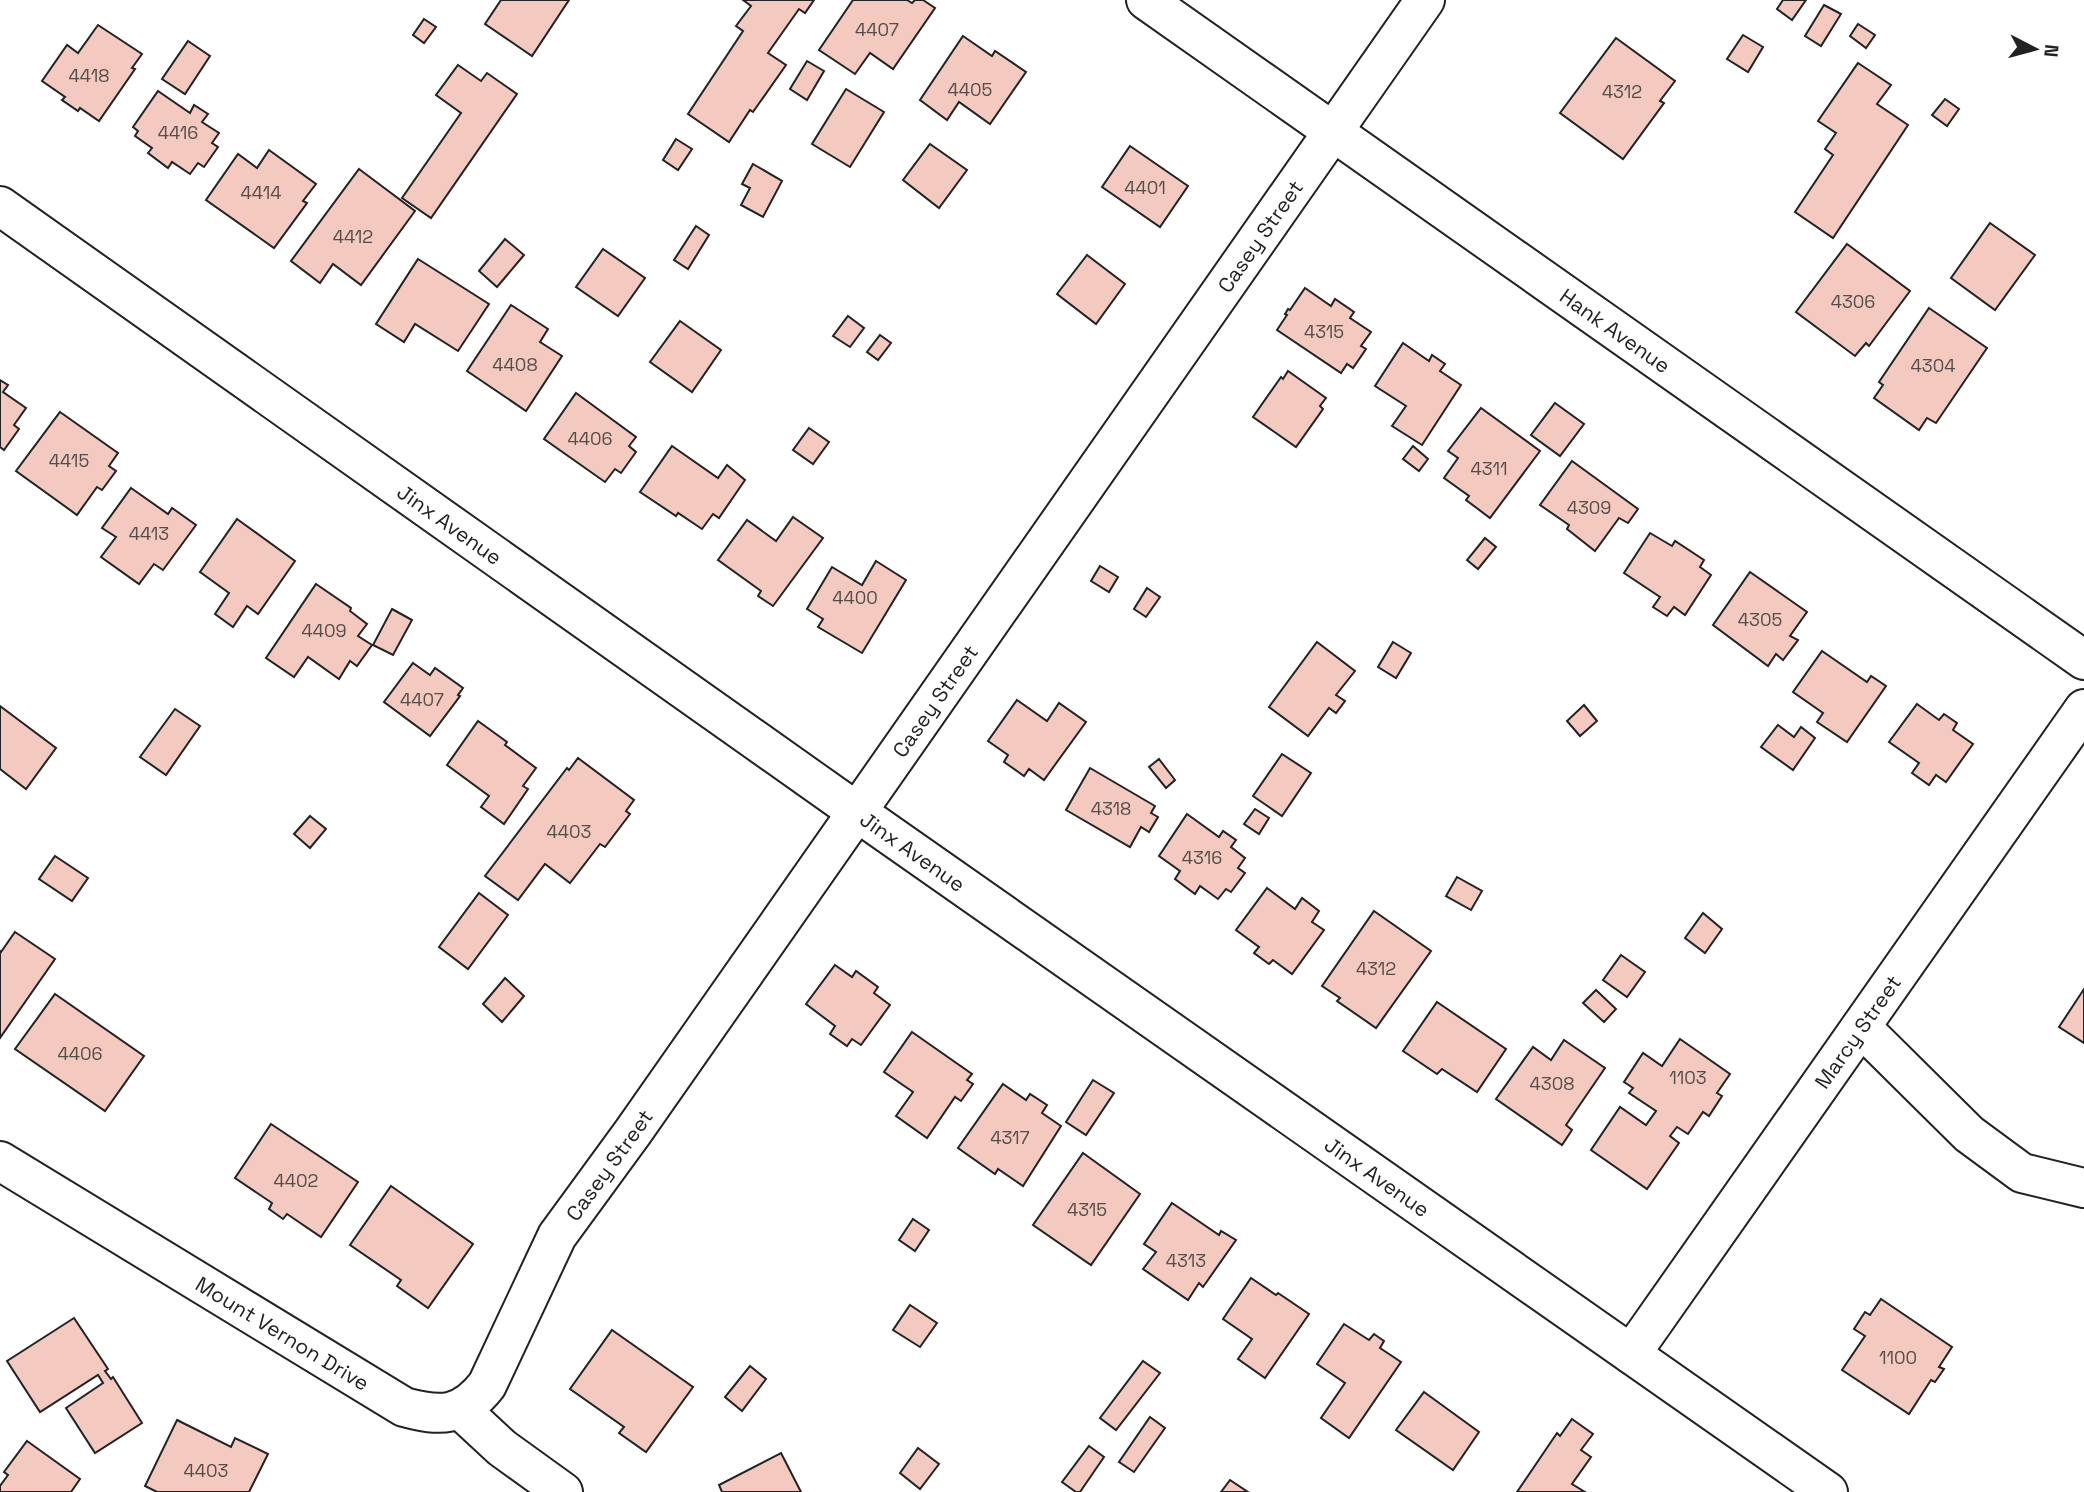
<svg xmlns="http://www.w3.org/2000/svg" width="2084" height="1492" font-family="'Space Grotesk',sans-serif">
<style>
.building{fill:#f3c9c0;stroke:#222;stroke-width:2}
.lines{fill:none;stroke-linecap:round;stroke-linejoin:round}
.minor-casing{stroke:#222;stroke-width:42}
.minor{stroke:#fff;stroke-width:38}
.labels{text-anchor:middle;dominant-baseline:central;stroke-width:5;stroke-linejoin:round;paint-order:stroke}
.number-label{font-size:18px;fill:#564c4a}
.street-label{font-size:21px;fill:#222;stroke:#fff}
</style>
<rect width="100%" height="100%" fill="#fff"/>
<g class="building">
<path d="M 501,0 L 569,0 L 532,56 L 485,24 Z"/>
<path d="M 743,0 L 814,0 L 805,13 L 799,9 L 768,53 L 786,65 L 753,112 L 750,110 L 729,142 L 688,114 L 743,31 L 736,26 L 751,6 Z"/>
<path d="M 853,0 L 907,0 L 912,3 L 915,0 L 923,0 L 935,8 L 893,69 L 870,53 L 855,74 L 819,50 Z"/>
<path d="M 1783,0 L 1806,0 L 1792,20 L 1777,9 Z"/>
<path d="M 1824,5 L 1841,14 L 1821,46 L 1805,36 Z"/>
<path d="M 424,19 L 436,27 L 424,43 L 413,35 Z"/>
<path d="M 1858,24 L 1875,35 L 1866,48 L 1850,36 Z"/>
<path d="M 98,25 L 142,54 L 132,68 L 135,69 L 99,121 L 80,108 L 78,111 L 62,100 L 65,97 L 42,81 L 67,45 L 78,53 Z"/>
<path d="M 1743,35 L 1763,47 L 1748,72 L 1727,59 Z"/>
<path d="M 963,36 L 992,56 L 995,51 L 1026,72 L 990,124 L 959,102 L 947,120 L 920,100 Z"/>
<path d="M 1616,38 L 1675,81 L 1660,101 L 1664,103 L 1623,159 L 1560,113 Z"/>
<path d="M 188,41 L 210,56 L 185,94 L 162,79 Z"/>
<path d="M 807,61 L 824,71 L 807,100 L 790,89 Z"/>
<path d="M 1858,63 L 1891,85 L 1877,104 L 1908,125 L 1833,238 L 1795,212 L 1833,155 L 1825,149 L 1836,133 L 1818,121 Z"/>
<path d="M 458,65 L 481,81 L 487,73 L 517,94 L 431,218 L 402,198 L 461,113 L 436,95 Z"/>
<path d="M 846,89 L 884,112 L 850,167 L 812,144 Z"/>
<path d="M 158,91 L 190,113 L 194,105 L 208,114 L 202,122 L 219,133 L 212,143 L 218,147 L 204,167 L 198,163 L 190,174 L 172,162 L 168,168 L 148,153 L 152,148 L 135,136 L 138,131 L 133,127 Z"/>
<path d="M 1945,99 L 1959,109 L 1947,126 L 1932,115 Z"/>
<path d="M 676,139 L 692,149 L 678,170 L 663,160 Z"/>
<path d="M 930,144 L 967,170 L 939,208 L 903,180 Z"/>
<path d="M 1130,146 L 1188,186 L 1160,227 L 1102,187 Z"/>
<path d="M 269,150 L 316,184 L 303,201 L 307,203 L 274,248 L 206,200 L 238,154 L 257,168 Z"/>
<path d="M 753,164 L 782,181 L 763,217 L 741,205 L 750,188 L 742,184 Z"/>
<path d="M 359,169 L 415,211 L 361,285 L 333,264 L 320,283 L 291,261 Z"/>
<path d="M 1990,223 L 2035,255 L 1995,310 L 1951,278 Z"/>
<path d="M 696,226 L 709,235 L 688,269 L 674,260 Z"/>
<path d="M 505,239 L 524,255 L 497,287 L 479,271 Z"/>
<path d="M 1847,244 L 1910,291 L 1869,346 L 1866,343 L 1855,356 L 1796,312 Z"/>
<path d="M 603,249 L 645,278 L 618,316 L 576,287 Z"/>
<path d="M 1087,255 L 1125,284 L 1096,324 L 1057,294 Z"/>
<path d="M 418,259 L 489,304 L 458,351 L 415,324 L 404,342 L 376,324 Z"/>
<path d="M 1305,288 L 1331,306 L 1335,299 L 1354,312 L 1350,318 L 1371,332 L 1361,346 L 1366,349 L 1353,368 L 1347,364 L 1341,373 L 1277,330 L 1287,315 L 1285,314 L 1288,309 L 1290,310 Z"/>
<path d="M 511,305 L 548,329 L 540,342 L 562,356 L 526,411 L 467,371 Z"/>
<path d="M 1929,308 L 1987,348 L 1936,423 L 1927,418 L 1919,430 L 1874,398 L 1883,385 L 1879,382 Z"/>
<path d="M 848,316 L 864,328 L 850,347 L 833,336 Z"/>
<path d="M 680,321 L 721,350 L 692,392 L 650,362 Z"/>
<path d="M 880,335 L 891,343 L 878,360 L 867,352 Z"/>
<path d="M 1403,343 L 1429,361 L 1432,355 L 1445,364 L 1440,371 L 1461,385 L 1422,445 L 1392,426 L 1406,406 L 1375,386 Z"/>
<path d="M 1288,371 L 1326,398 L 1320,406 L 1323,409 L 1296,447 L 1253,417 L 1281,377 L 1283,379 Z"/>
<path d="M 0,380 L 8,385 L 3,392 L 26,408 L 14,425 L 19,429 L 4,450 L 0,447 Z"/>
<path d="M 576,393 L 636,437 L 629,446 L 636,452 L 621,473 L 615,469 L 605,482 L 544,439 Z"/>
<path d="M 1555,403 L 1584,424 L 1560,456 L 1531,435 Z"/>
<path d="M 1481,408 L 1540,451 L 1490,518 L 1466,500 L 1469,496 L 1444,478 L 1458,458 L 1448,451 Z"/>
<path d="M 60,412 L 118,453 L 109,466 L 116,471 L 102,490 L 97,487 L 77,515 L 16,471 Z"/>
<path d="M 809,428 L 829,442 L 813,464 L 793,450 Z"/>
<path d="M 672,446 L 718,478 L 727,465 L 745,480 L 719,518 L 713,514 L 702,529 L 678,513 L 676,516 L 640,492 Z"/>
<path d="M 1413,446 L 1428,459 L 1419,471 L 1403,459 Z"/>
<path d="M 1572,461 L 1638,509 L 1628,523 L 1619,518 L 1595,551 L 1567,529 L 1569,525 L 1540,505 Z"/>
<path d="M 131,488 L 168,514 L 172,508 L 196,525 L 163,570 L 154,564 L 139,584 L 101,557 L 116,537 L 102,528 Z"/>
<path d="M 793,517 L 823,538 L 773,606 L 758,596 L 761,591 L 718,560 L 747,520 L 776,541 Z"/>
<path d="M 237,519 L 295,561 L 258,614 L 247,606 L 233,627 L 215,614 L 229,593 L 200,572 Z"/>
<path d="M 1650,533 L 1672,546 L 1675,541 L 1704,560 L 1700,567 L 1711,575 L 1685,615 L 1674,607 L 1667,616 L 1653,607 L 1660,597 L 1624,573 Z"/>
<path d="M 1485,538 L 1496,547 L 1478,569 L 1467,560 Z"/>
<path d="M 876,561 L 906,580 L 862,653 L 818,627 L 823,619 L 807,609 L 832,567 L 862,585 Z"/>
<path d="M 1100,566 L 1118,577 L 1109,592 L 1091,581 Z"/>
<path d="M 1750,572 L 1807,612 L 1790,636 L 1798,640 L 1783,660 L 1776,654 L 1768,666 L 1713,625 Z"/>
<path d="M 316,584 L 351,608 L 350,611 L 367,624 L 358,636 L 372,645 L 357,666 L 350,661 L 339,679 L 308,657 L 294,677 L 266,658 Z"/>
<path d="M 1147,588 L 1160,597 L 1146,617 L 1134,609 Z"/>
<path d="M 392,609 L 412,620 L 393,655 L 373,645 Z"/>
<path d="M 1317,642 L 1355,671 L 1336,695 L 1345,701 L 1336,713 L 1329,708 L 1308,736 L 1269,707 Z"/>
<path d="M 1393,642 L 1411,653 L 1396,678 L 1378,667 Z"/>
<path d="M 1822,651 L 1867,682 L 1871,676 L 1886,686 L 1847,742 L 1817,722 L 1823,713 L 1793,692 Z"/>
<path d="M 413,663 L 430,675 L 435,668 L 463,688 L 458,695 L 460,696 L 430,736 L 384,702 Z"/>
<path d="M 1017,700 L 1047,721 L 1059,703 L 1086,722 L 1044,780 L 1029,769 L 1024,776 L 1004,762 L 1008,755 L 988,741 Z"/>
<path d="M 1917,704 L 1939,720 L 1944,714 L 1957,723 L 1953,730 L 1973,744 L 1946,782 L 1936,775 L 1929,785 L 1912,773 L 1919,763 L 1889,742 Z"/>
<path d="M 1584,705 L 1597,721 L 1580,736 L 1567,721 Z"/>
<path d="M 0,706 L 56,748 L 26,789 L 0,769 Z"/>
<path d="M 175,709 L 200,726 L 166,775 L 140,757 Z"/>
<path d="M 478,721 L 507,742 L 505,745 L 536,768 L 523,786 L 528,789 L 504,824 L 481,807 L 489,796 L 447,765 Z"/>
<path d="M 1778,725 L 1794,737 L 1801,727 L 1815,738 L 1793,770 L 1761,747 Z"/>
<path d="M 1282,754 L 1311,773 L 1282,816 L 1253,796 Z"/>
<path d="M 578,758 L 634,800 L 626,811 L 630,814 L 605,847 L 600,844 L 570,883 L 545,864 L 518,900 L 485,876 L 567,768 L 569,770 Z"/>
<path d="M 1159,759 L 1175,780 L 1166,788 L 1149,767 Z"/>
<path d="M 1090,768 L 1155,806 L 1151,813 L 1158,817 L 1149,832 L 1141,827 L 1130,847 L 1066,810 Z"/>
<path d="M 1255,809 L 1269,818 L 1259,834 L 1244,824 Z"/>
<path d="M 1187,814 L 1219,837 L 1223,831 L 1236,840 L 1231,847 L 1245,858 L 1238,868 L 1245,873 L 1231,892 L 1226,889 L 1218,899 L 1200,886 L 1195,894 L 1175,879 L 1180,871 L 1159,856 Z"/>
<path d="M 310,816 L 326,829 L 310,848 L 294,834 Z"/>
<path d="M 55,856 L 88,878 L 72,901 L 39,879 Z"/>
<path d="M 1457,877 L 1482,891 L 1471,910 L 1446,896 Z"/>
<path d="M 1267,888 L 1295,909 L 1302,898 L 1319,911 L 1312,922 L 1324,930 L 1292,974 L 1273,960 L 1269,964 L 1254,953 L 1259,947 L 1236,930 Z"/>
<path d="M 479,893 L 508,915 L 468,969 L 439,947 Z"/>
<path d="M 1374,911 L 1431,951 L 1376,1028 L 1337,1001 L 1340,998 L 1322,986 Z"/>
<path d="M 1703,913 L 1722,929 L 1705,953 L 1685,938 Z"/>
<path d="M 15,932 L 55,959 L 0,1038 L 0,951 L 1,952 Z"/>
<path d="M 1621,955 L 1645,972 L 1627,997 L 1603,980 Z"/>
<path d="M 835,965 L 852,977 L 856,971 L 878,987 L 874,993 L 890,1005 L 861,1045 L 852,1039 L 847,1046 L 830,1034 L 835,1026 L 806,1004 Z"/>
<path d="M 505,978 L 524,996 L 502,1022 L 483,1004 Z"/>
<path d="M 2084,989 L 2084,1043 L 2059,1027 Z"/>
<path d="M 1596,990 L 1616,1009 L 1604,1022 L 1583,1003 Z"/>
<path d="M 55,994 L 144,1056 L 105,1111 L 15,1049 Z"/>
<path d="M 1437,1002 L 1506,1049 L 1477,1092 L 1442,1069 L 1437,1074 L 1403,1051 Z"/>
<path d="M 912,1032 L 972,1074 L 967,1080 L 973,1084 L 961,1101 L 955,1097 L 927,1138 L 896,1116 L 913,1092 L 884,1072 Z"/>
<path d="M 1680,1039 L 1730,1074 L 1717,1093 L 1722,1096 L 1709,1116 L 1703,1112 L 1688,1134 L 1677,1127 L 1670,1136 L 1679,1143 L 1647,1189 L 1591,1150 L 1620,1107 L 1646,1125 L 1656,1111 L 1629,1093 L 1633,1088 L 1624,1082 L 1643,1053 L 1662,1066 Z"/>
<path d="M 1564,1040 L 1605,1068 L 1566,1125 L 1572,1130 L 1562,1145 L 1496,1099 L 1533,1047 L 1551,1060 Z"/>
<path d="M 1093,1080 L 1114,1093 L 1086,1135 L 1066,1122 Z"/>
<path d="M 1003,1084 L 1026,1100 L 1030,1094 L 1047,1105 L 1042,1113 L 1061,1126 L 1023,1186 L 998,1169 L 995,1174 L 958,1148 Z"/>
<path d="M 271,1124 L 358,1182 L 321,1237 L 287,1214 L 283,1219 L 269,1209 L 272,1203 L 235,1178 Z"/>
<path d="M 1083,1153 L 1140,1194 L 1091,1265 L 1033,1225 Z"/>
<path d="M 391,1186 L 473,1244 L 428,1308 L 397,1286 L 401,1280 L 350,1245 Z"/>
<path d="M 1172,1203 L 1219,1235 L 1221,1231 L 1236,1240 L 1203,1287 L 1199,1283 L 1188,1300 L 1143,1269 L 1156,1252 L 1144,1244 Z"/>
<path d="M 913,1219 L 929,1230 L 915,1251 L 899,1240 Z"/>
<path d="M 1251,1278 L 1276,1295 L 1278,1293 L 1309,1314 L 1265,1378 L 1238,1359 L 1252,1339 L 1223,1319 Z"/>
<path d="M 1881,1299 L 1952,1347 L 1939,1367 L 1944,1369 L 1935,1382 L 1931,1380 L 1909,1414 L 1842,1370 L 1865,1336 L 1854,1329 L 1865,1312 L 1870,1315 Z"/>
<path d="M 910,1305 L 937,1323 L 920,1347 L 893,1330 Z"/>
<path d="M 74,1318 L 108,1369 L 105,1371 L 111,1379 L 113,1377 L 142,1423 L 95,1453 L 66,1408 L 103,1383 L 98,1375 L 40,1412 L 7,1361 Z"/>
<path d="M 1344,1324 L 1369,1340 L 1374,1334 L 1384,1341 L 1380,1348 L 1401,1362 L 1349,1438 L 1321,1418 L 1345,1383 L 1317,1364 Z"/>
<path d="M 612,1330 L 693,1387 L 646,1452 L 619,1433 L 624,1427 L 570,1389 Z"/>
<path d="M 1143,1361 L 1160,1373 L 1116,1430 L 1100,1418 Z"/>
<path d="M 750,1366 L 766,1379 L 742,1411 L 725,1397 Z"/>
<path d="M 1424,1392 L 1479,1432 L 1453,1470 L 1396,1430 Z"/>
<path d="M 1150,1417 L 1165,1428 L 1134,1472 L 1119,1462 Z"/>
<path d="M 1572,1419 L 1593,1434 L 1581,1450 L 1591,1457 L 1572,1484 L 1585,1492 L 1517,1492 L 1557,1433 L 1560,1436 Z"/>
<path d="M 177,1420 L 231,1447 L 235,1438 L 268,1454 L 249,1492 L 157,1492 L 145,1486 Z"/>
<path d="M 27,1441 L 80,1479 L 71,1492 L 0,1492 L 0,1486 L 8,1475 L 4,1472 Z"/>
<path d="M 1089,1446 L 1104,1457 L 1080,1492 L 1076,1492 L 1062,1482 Z"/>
<path d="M 918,1448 L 939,1464 L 920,1489 L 900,1473 Z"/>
<path d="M 781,1453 L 801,1492 L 722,1492 L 719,1485 Z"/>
<path d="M 1230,1480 L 1248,1492 L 1221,1492 Z"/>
</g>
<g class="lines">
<defs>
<g id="minor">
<path id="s1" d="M 1146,0 L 2084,660"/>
<path id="s2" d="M 0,206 L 857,812 L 1828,1492"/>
<path d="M 1861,1027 L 1969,1134 L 2022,1173 L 2084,1188"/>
<path id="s3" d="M 0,1161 L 404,1407 C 441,1417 462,1417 487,1385 L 557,1236 L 633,1132 L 1425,0"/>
<path id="s4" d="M 1631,1354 L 2084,709"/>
<path d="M 461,1410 L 502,1448 L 563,1492"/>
</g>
</defs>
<use href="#minor" class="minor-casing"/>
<use href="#minor" class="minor"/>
</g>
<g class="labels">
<g class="number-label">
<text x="877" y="29">4407</text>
<text x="89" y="75">4418</text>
<text x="970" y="89">4405</text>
<text x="1622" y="91">4312</text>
<text x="178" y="132">4416</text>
<text x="1145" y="187">4401</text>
<text x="261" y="192">4414</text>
<text x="353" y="236">4412</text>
<text x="1853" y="301">4306</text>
<text x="1324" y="331">4315</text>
<text x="515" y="364">4408</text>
<text x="1933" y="365">4304</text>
<text x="590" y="438">4406</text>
<text x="69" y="460">4415</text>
<text x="1489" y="468">4311</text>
<text x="1589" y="507">4309</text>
<text x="149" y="533">4413</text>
<text x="855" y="597">4400</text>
<text x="1760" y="619">4305</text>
<text x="324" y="630">4409</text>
<text x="422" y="699">4407</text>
<text x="1111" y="808">4318</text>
<text x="569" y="831">4403</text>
<text x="1202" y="857">4316</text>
<text x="1376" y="968">4312</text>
<text x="80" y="1053">4406</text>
<text x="1688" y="1077">1103</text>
<text x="1552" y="1083">4308</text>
<text x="1010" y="1137">4317</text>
<text x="296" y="1180">4402</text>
<text x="1087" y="1209">4315</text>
<text x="1186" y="1260">4313</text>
<text x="1898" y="1357">1100</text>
<text x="206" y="1470">4403</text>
</g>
<g class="street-label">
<text stroke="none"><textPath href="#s3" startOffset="1953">Casey Street</textPath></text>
<text stroke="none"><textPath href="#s1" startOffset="574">Hank Avenue</textPath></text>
<text stroke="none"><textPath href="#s2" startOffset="551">Jinx Avenue</textPath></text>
<text stroke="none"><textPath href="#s3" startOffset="1386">Casey Street</textPath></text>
<text stroke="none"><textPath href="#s2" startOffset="1118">Jinx Avenue</textPath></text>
<text stroke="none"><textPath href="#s4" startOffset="394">Marcy Street</textPath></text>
<text stroke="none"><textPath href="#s3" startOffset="819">Casey Street</textPath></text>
<text stroke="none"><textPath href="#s2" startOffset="1685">Jinx Avenue</textPath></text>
<text stroke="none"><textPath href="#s3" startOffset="331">Mount Vernon Drive</textPath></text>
</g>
</g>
<g transform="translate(2035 49) rotate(96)" stroke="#ffffff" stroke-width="5" paint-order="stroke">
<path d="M0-5L12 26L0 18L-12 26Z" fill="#222222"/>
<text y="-10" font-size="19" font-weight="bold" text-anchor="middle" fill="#222222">N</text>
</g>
</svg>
